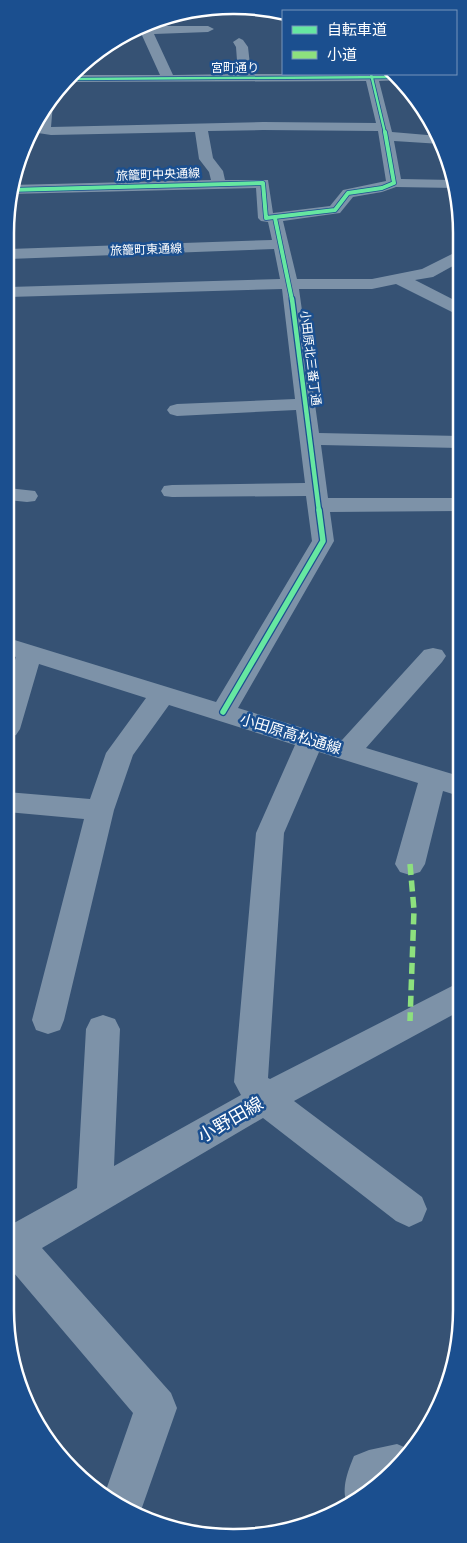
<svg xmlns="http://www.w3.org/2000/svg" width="467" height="1543" font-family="'Open Sans','Noto Sans JP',sans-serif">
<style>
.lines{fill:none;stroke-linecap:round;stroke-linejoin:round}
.minor{fill:#7d92a8;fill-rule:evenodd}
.quiet{stroke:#8de07e;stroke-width:5.5;stroke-dasharray:11 5.5;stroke-linecap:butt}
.cycleway-far3-casing{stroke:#1b4f8f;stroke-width:4}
.cycleway-far2-casing{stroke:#1b4f8f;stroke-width:5.5}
.cycleway-far1-casing{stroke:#1b4f8f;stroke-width:7}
.cycleway-casing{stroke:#1b4f8f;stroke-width:8}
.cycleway-far3{stroke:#66e7a1;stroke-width:2.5}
.cycleway-far2{stroke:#66e7a1;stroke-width:4}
.cycleway-far1{stroke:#66e7a1;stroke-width:4.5}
.cycleway{stroke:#66e7a1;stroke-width:5.5}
.labels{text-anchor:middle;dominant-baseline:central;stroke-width:5;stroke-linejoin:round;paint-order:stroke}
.far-street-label{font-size:12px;fill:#fff;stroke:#1b4f8f}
.street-label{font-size:15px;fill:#fff;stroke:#1b4f8f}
.near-street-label{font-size:18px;fill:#fff;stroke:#1b4f8f}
.rim{fill:none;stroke:#fff;stroke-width:2.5}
</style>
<rect width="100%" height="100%" fill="#365274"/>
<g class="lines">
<g class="minor">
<path d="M 149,26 L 208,26 L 214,29 L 208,32 L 154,34 L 173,75 L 238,74 L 236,47 L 233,42 L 239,38 L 243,40 L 248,47 L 251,74 L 394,74 L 402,80 L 379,81 L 392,132 L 439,136 L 441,144 L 394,141 L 401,179 L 453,180 L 455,188 L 396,187 L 382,192 L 353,197 L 340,213 L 283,221 L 297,279 L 372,279 L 422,269 L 460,250 L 460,262 L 433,277 L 415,280 L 460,303 L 460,316 L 396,284 L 372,289 L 299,289 L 319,433 L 460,436 L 459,448 L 321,445 L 328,498 L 459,498 L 459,511 L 330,512 L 334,541 L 238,708 L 342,740 L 424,650 L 433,648 L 442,650 L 446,656 L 442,662 L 366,748 L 459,776 L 459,796 L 443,791 L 425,864 L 420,872 L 410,875 L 400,872 L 395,864 L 418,783 L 319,752 L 284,833 L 268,1078 L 270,1079 L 458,983 L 458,1012 L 294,1101 L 422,1197 L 427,1209 L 422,1221 L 409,1227 L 396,1221 L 263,1118 L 42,1248 L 171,1393 L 177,1408 L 139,1516 L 132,1514 L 105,1493 L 133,1413 L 8,1266 L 5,1267 L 5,1228 L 77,1188 L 86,1029 L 91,1019 L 103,1015 L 115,1019 L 120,1029 L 114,1166 L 241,1095 L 234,1082 L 256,833 L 295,745 L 169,705 L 133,755 L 114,810 L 64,1020 L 60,1030 L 48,1034 L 36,1030 L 32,1020 L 84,819 L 7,812 L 7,792 L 90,799 L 106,753 L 146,698 L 39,664 L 20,729 L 16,735 L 7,738 L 7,685 L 16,657 L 8,654 L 8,638 L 216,702 L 312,541 L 306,496 L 172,497 L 164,496 L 161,491 L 164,486 L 172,485 L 305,483 L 296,410 L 177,416 L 170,414 L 167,410 L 170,406 L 177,404 L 295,399 L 282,289 L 9,297 L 9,287 L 280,279 L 274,249 L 9,259 L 9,249 L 272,240 L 268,222 L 261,221 L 258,218 L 256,188 L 9,194 L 11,185 L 211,180 L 209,172 L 199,159 L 195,132 L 51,135 L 38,133 C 33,123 42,108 49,101 L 53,104 L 51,127 L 263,122 L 376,123 L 366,81 L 68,82 L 75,75 L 160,75 L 140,31 ZM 263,130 L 378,131 L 386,181 L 343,190 L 330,206 L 273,213 L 268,180 L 225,180 L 223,171 L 213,158 L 208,131 Z"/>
<path d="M 8,488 L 35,491 L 38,496 L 35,501 L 27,502 L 8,500 Z"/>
<path d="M 397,1444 L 411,1450 L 372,1491 L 347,1503 C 341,1488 348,1471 354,1456 L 369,1450 Z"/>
</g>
<path class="quiet" d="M 410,864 L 414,910 L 410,1021"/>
<defs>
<g id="cycleway-far3">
<path d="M 371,74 L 385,133"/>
<path d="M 72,79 L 399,77"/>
</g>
<g id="cycleway-far2">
<path d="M 9,190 L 263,183 L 266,218 L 335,210 L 348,193 L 382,188 L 394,183 L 385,132"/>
<path d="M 275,218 L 292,300"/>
</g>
<path id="cycleway-far1" d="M 292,299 L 319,511"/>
<path id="cycleway" d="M 223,712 L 323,541 L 319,510"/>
</defs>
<use href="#cycleway-far3" class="cycleway-far3-casing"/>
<use href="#cycleway-far2" class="cycleway-far2-casing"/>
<use href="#cycleway-far1" class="cycleway-far1-casing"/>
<use href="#cycleway" class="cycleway-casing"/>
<use href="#cycleway-far3" class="cycleway-far3"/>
<use href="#cycleway-far2" class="cycleway-far2"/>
<use href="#cycleway-far1" class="cycleway-far1"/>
<use href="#cycleway" class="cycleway"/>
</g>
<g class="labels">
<g class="far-street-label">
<text x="235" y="67">宮町通り</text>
<text transform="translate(158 174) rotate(-2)">旅籠町中央通線</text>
<text transform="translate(146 249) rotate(-2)">旅籠町東通線</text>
<text transform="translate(311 358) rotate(83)">小田原北三番丁通</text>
</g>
<g class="street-label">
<text transform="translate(291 733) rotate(17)">小田原高松通線</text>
</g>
<g class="near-street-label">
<text transform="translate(230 1119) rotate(-30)">小野田線</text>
</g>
</g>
<path d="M0 0H467V1543H0ZM233 14H234A219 219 0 0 1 453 233V1310A219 219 0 0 1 234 1529H233A219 219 0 0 1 14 1310V233A219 219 0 0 1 233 14Z" fill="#1b4f8f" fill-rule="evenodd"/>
<path class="rim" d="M233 14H234A219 219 0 0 1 453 233V1310A219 219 0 0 1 234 1529H233A219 219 0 0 1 14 1310V233A219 219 0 0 1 233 14Z"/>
<rect x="282" y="10" width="175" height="65" fill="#1b4f8f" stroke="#7695bc"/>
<rect x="292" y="26" width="25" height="8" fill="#66e7a1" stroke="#7695bc"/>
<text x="327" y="35" font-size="15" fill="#ffffff">自転車道</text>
<rect x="292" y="51" width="25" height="8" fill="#8de07e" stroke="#7695bc"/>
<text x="327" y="60" font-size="15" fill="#ffffff">小道</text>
</svg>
